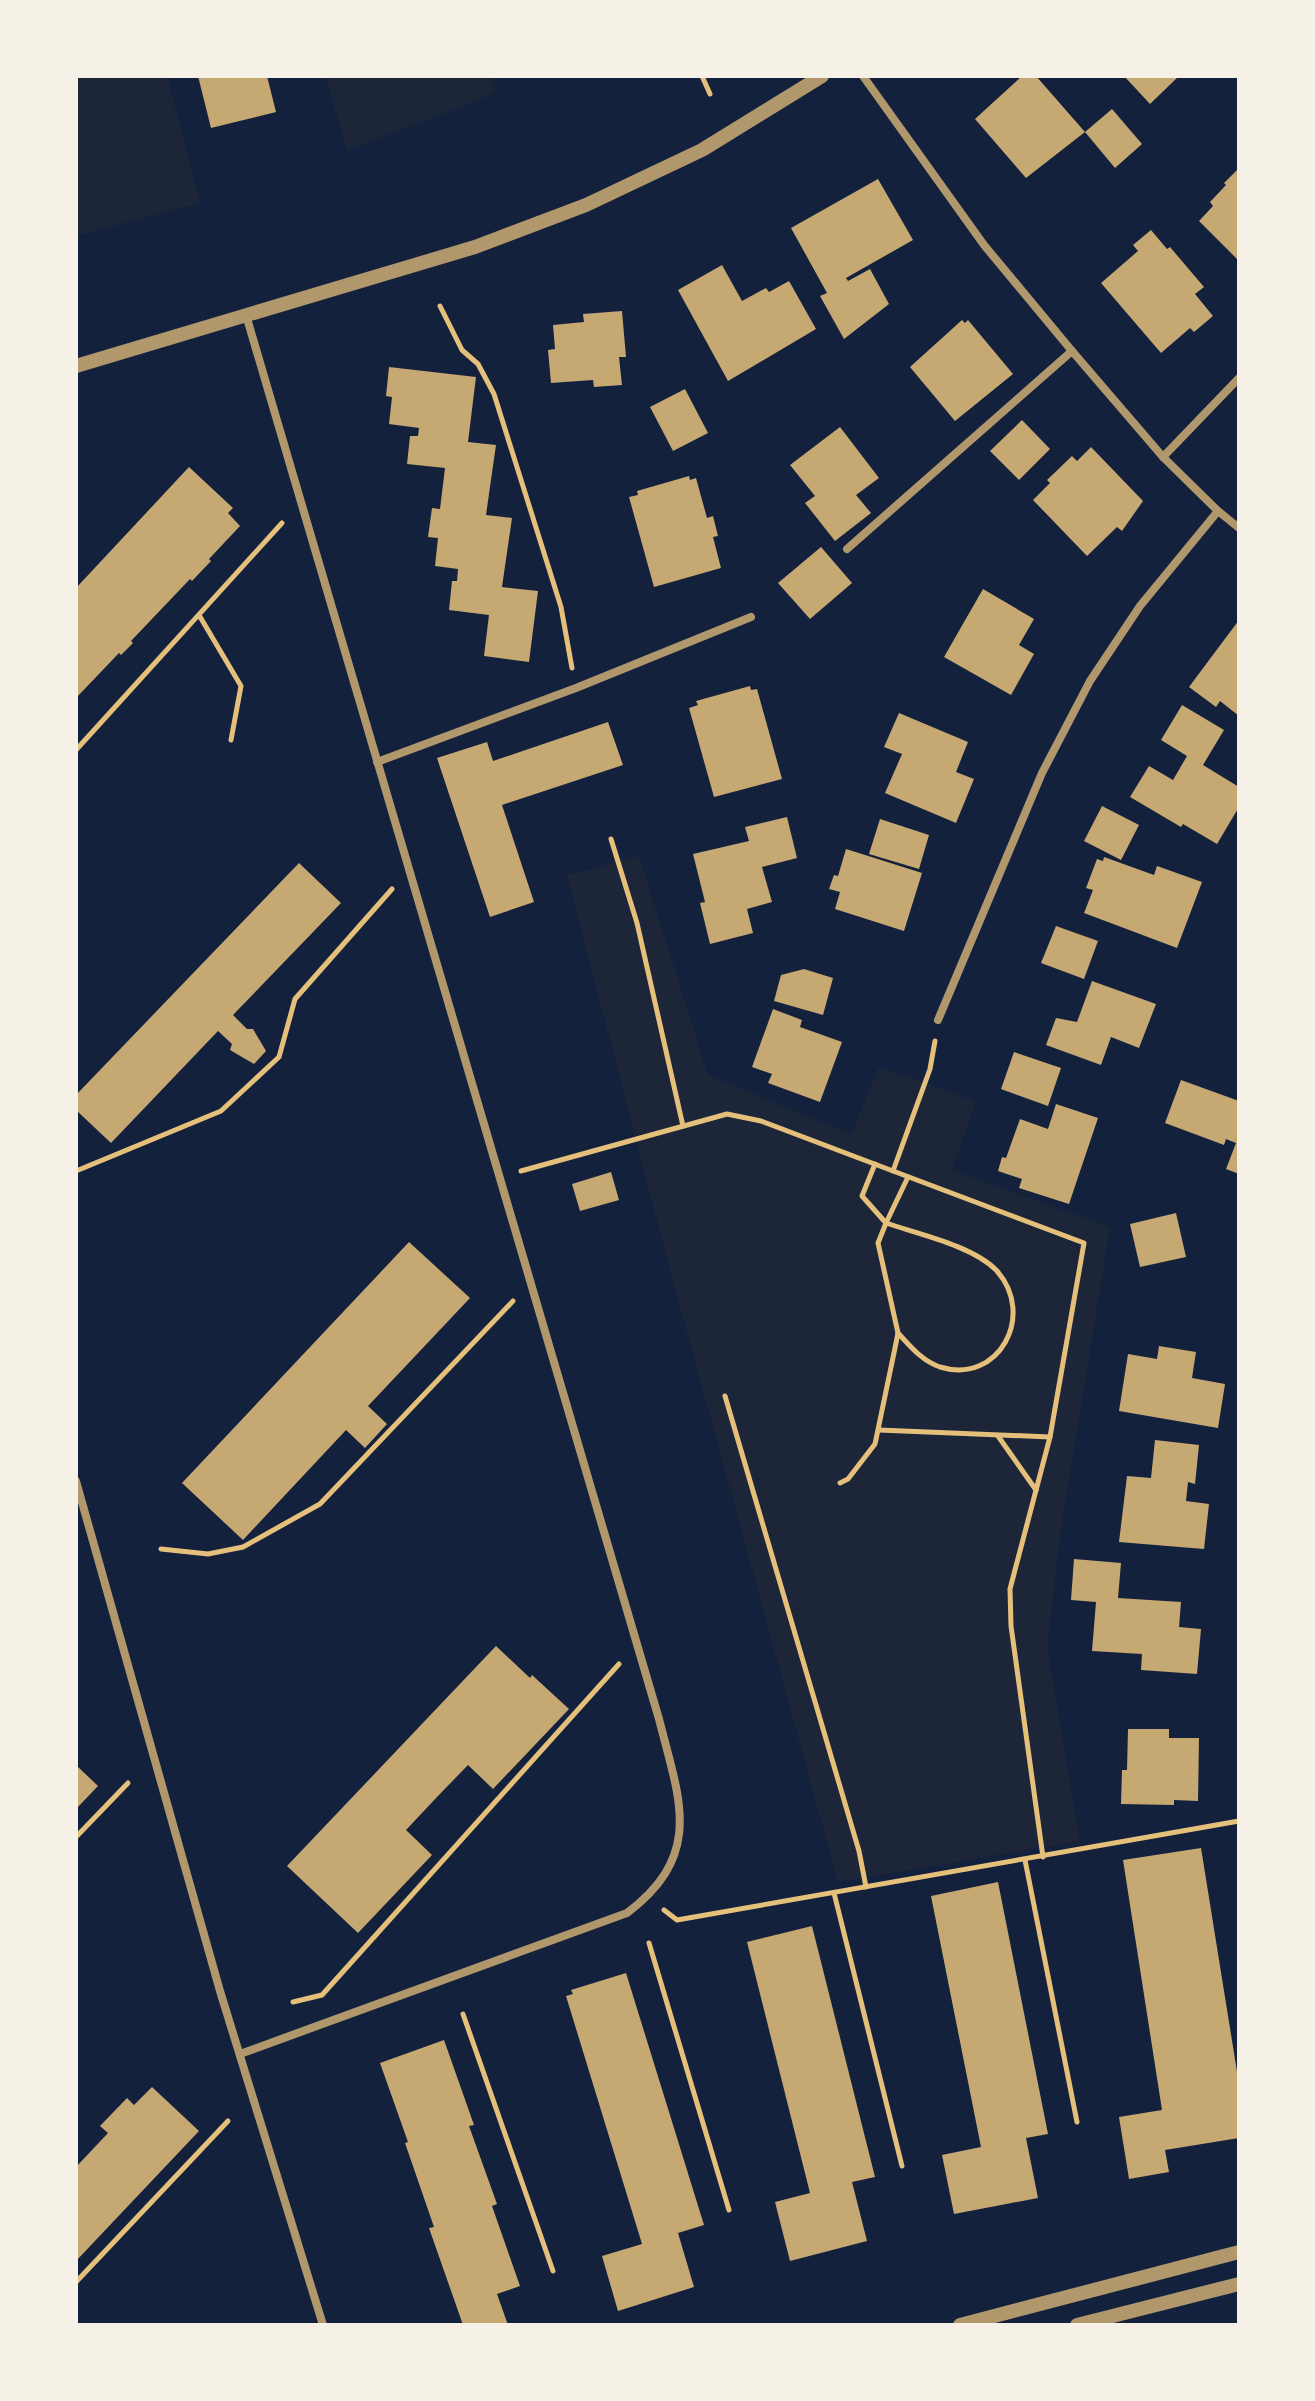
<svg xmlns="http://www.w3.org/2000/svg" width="1315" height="2401" font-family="Helvetica,sans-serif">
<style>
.green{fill:#1d2539}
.building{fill:#c6a872}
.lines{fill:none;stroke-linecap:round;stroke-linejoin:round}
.path{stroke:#e5c07b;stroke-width:5}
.minor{stroke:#b1986c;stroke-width:8}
.tertiary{stroke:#b1986c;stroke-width:14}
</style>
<rect width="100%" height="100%" fill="#14213d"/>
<g class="green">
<path d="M 76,76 L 167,76 L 200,203 L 76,236 Z"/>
<path d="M 326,76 L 490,76 L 496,93 L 347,151 Z"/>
<path d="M 639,856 L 708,1075 L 851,1134 L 879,1067 L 976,1101 L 952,1170 L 1110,1227 L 1061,1530 L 1047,1648 L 1080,1841 L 838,1882 L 667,1259 L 567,875 Z"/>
</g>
<g class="building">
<path d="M 198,76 L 267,76 L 276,112 L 211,128 Z"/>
<path d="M 1022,76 L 1036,76 L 1085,132 L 1026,178 L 975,119 Z"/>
<path d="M 1124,76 L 1179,76 L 1150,104 Z"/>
<path d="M 1112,109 L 1142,144 L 1115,168 L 1085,132 Z"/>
<path d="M 1239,168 L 1239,261 L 1199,221 L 1213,206 L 1210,202 L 1226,185 L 1224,183 Z"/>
<path d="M 878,179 L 913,240 L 846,278 L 848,281 L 870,269 L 889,304 L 844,339 L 820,296 L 827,293 L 791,228 Z"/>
<path d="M 1151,230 L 1167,249 L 1170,247 L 1204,287 L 1195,294 L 1213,316 L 1194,332 L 1190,328 L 1161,353 L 1101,283 L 1138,251 L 1133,245 Z"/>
<path d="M 722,265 L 742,301 L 766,288 L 769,292 L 789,281 L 816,329 L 728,381 L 678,290 Z"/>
<path d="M 622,311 L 626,357 L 619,357 L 622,385 L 594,387 L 593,380 L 551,383 L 548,350 L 555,349 L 553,325 L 584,322 L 583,314 Z"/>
<path d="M 962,320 L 965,323 L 968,320 L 1013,374 L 955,421 L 910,367 Z"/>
<path d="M 389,367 L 476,377 L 468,442 L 496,445 L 486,515 L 512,518 L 502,587 L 538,591 L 529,662 L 484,656 L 489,615 L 449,610 L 452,581 L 457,581 L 458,569 L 435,566 L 438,538 L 428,537 L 432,508 L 440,509 L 445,468 L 407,464 L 410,436 L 418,436 L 419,428 L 389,424 L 392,397 L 386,396 Z"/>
<path d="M 685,389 L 708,433 L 673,451 L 650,407 Z"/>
<path d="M 1022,420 L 1050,449 L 1019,480 L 990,451 Z"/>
<path d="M 840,427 L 879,478 L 856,495 L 871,513 L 835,541 L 805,503 L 815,496 L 790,465 Z"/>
<path d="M 1091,447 L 1143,501 L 1122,531 L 1117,527 L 1087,556 L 1033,500 L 1050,483 L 1047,480 L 1072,456 L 1077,461 Z"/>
<path d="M 189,467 L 233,508 L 228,513 L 240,526 L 209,559 L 211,561 L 192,581 L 190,579 L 131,641 L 133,643 L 121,655 L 119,653 L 76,698 L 76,588 Z"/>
<path d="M 689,476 L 690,480 L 696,478 L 707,518 L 713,516 L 718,536 L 713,537 L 721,568 L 654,587 L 629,497 L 638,495 L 637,491 Z"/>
<path d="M 821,547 L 852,583 L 810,619 L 778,583 Z"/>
<path d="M 983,589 L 1034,619 L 1019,645 L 1034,654 L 1011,695 L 944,657 Z"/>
<path d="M 1239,620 L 1239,716 L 1220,701 L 1216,707 L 1189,687 Z"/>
<path d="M 750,686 L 751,690 L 757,689 L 782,779 L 714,797 L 689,708 L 698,705 L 696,701 Z"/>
<path d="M 1182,705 L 1224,730 L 1203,765 L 1239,787 L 1239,807 L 1217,844 L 1183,824 L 1181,827 L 1130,797 L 1149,766 L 1173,780 L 1187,756 L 1161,740 Z"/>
<path d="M 899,713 L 968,742 L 956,772 L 974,779 L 956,823 L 885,793 L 902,754 L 884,747 Z"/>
<path d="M 608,722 L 623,765 L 502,805 L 534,902 L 490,917 L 437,758 L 487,742 L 493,761 Z"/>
<path d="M 1102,806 L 1139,825 L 1121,860 L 1084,841 Z"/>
<path d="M 787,817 L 797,858 L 762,867 L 772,902 L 747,909 L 753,933 L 710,944 L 700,903 L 705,902 L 693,854 L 749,841 L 745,827 Z"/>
<path d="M 880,819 L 929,835 L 919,869 L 869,854 Z"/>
<path d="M 846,849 L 922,873 L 904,931 L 835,909 L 840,892 L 829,889 L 834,875 L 838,876 Z"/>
<path d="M 1104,857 L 1154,875 L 1157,866 L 1202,882 L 1177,948 L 1084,913 L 1093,890 L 1086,888 L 1097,859 L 1103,861 Z"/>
<path d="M 299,863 L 341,903 L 233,1015 L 247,1029 L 253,1029 L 266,1051 L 254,1064 L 230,1050 L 232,1044 L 218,1031 L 111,1143 L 76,1110 L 76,1095 Z"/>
<path d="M 1056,926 L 1098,941 L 1084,979 L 1041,963 Z"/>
<path d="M 804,969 L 833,978 L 823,1015 L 774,1001 L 781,975 Z"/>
<path d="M 1092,981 L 1156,1004 L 1139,1048 L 1111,1037 L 1101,1065 L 1046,1045 L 1056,1018 L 1077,1022 Z"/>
<path d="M 773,1009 L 802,1020 L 800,1027 L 842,1042 L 820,1102 L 768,1083 L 772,1074 L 752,1067 Z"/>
<path d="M 1014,1052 L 1061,1068 L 1048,1106 L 1001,1089 Z"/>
<path d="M 1181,1080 L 1239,1101 L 1237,1109 L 1239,1110 L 1239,1174 L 1226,1169 L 1236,1143 L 1226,1139 L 1224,1145 L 1165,1123 Z"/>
<path d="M 1056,1104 L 1098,1118 L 1069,1204 L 1019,1188 L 1022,1179 L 998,1171 L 1002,1157 L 1006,1158 L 1020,1119 L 1048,1129 Z"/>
<path d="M 611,1172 L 619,1200 L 580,1211 L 572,1184 Z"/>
<path d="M 1176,1213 L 1186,1257 L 1140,1267 L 1130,1224 Z"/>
<path d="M 409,1242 L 470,1298 L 368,1406 L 387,1424 L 365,1448 L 346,1430 L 243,1540 L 182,1483 Z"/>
<path d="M 1159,1346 L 1196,1352 L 1192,1378 L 1225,1384 L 1218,1428 L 1119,1411 L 1128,1354 L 1157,1359 Z"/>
<path d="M 1155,1440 L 1199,1445 L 1195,1484 L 1188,1482 L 1186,1501 L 1209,1504 L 1204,1549 L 1119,1542 L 1127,1476 L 1151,1478 Z"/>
<path d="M 1074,1559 L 1121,1563 L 1118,1598 L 1181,1602 L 1179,1627 L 1201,1629 L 1197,1674 L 1141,1670 L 1142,1654 L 1092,1651 L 1096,1602 L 1071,1600 Z"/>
<path d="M 496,1646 L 530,1678 L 532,1675 L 569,1709 L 493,1789 L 468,1765 L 437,1797 L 406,1830 L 432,1855 L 358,1933 L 287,1866 Z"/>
<path d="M 1128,1729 L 1169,1729 L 1169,1738 L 1199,1738 L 1198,1801 L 1174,1800 L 1174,1805 L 1121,1804 L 1122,1770 L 1127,1770 Z"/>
<path d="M 76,1765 L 98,1786 L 76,1809 Z"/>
<path d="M 1201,1848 L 1239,2084 L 1239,2138 L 1165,2150 L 1169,2172 L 1129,2179 L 1119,2117 L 1162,2110 L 1123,1860 Z"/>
<path d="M 998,1882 L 1048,2134 L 1026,2138 L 1038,2198 L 954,2214 L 942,2155 L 981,2147 L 931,1896 Z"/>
<path d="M 812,1926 L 875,2177 L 852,2182 L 867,2241 L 790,2261 L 775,2202 L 810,2193 L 747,1942 Z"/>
<path d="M 626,1973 L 704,2225 L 678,2233 L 694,2287 L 618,2311 L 602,2256 L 642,2244 L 566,1996 L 573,1994 L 571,1990 Z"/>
<path d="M 444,2040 L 474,2125 L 469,2126 L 497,2204 L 492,2206 L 520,2286 L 497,2294 L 508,2325 L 463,2325 L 429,2228 L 434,2227 L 405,2143 L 408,2142 L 380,2063 Z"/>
<path d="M 152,2087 L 199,2131 L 76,2261 L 76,2167 L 108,2133 L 100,2126 L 127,2098 L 134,2105 Z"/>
</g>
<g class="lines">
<g class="path">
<path d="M 702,76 L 710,94"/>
<path d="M 440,306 L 462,350 L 478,364 L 494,394 L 561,607 L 572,668"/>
<path d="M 199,615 L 241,686 L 231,740"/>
<path d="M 76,750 L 282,523"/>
<path d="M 611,839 L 637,923 L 683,1126"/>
<path d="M 76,1171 L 221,1111 L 279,1057 L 295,999 L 392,889"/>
<path d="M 521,1171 L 727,1114 L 761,1121 L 893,1171 L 930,1069 L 935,1041"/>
<path d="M 893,1171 L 1084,1243 L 1050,1437 L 1010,1589 L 1011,1626 L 1043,1857"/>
<path d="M 898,1333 C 910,1346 922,1361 940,1367 C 999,1385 1036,1315 997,1271 C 974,1246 918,1234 886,1223 L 908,1177"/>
<path d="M 725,1396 L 859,1851 L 866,1887"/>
<path d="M 879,1430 L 1050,1437"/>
<path d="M 998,1436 L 1036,1490"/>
<path d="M 840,1483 L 848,1479 L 875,1444 L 895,1348 L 898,1333 L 878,1243 L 886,1223 L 862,1196 L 875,1164"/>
<path d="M 161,1549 L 208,1554 L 243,1547 L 320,1504 L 513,1301"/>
<path d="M 76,1837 L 128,1783"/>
<path d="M 1025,1860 L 1077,2122"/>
<path d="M 834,1893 L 902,2166"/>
<path d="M 664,1910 L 677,1920 L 1239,1821"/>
<path d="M 649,1943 L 729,2210"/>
<path d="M 293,2002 L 322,1995 L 619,1664"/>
<path d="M 463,2014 L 553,2271"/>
<path d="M 76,2282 L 228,2121"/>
</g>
<g class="minor">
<path d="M 863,76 L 984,245 L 1072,351 L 1163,457 L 1218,511 L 1239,528"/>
<path d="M 1163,457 L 1239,378"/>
<path d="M 847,549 L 1072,351"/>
<path d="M 377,762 L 576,688 L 751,617"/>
<path d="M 938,1020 L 1042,773 L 1090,681 L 1140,606 L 1218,511"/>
<path d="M 76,1481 L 220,1991 L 323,2325"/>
<path d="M 240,2054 L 627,1913 C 705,1854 679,1799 659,1719 L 246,315"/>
</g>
<g class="tertiary">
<path d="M 76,366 L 475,247 L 586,205 L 702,150 L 822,76"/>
<path d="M 960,2325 L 1239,2252"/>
<path d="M 1077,2325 L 1239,2284"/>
</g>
</g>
<rect width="1315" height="2401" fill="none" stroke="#f6f1e7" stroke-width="156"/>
</svg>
